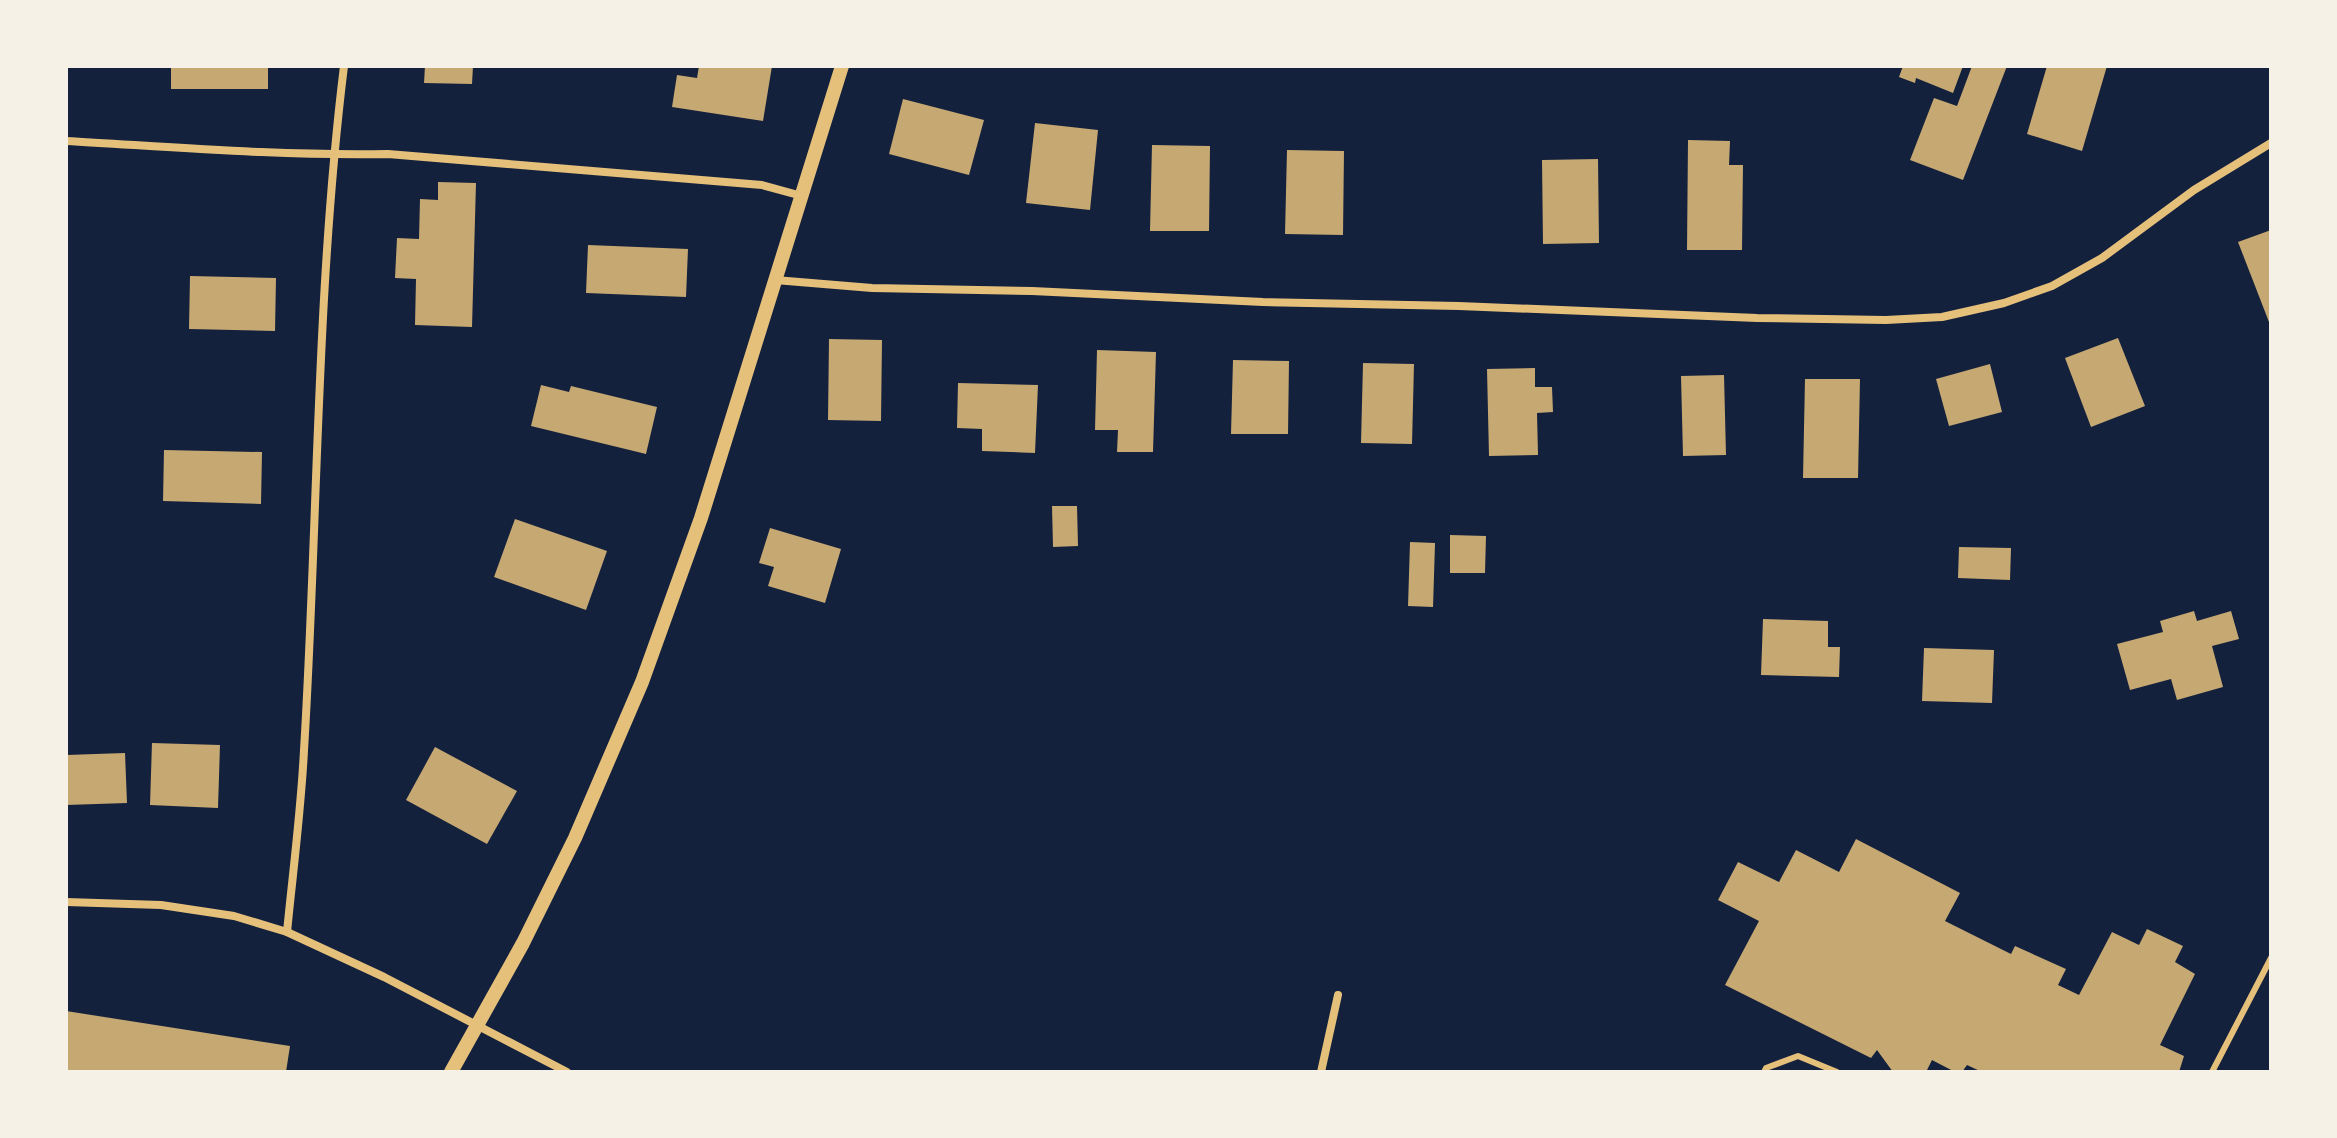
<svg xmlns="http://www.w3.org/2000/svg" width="2337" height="1138" font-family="Lato,sans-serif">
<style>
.building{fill:#c6a872}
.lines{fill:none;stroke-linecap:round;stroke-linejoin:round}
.service{stroke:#e5c07b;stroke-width:6}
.minor{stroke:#e5c07b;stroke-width:8}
.tertiary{stroke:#e5c07b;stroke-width:14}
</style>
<rect width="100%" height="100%" fill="#14213d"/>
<g class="building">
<rect x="171" y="66" width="97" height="23"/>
<path d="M 425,66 L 473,66 L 472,84 L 424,83 Z"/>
<path d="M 699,66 L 772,66 L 763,121 L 672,107 L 677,75 L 697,78 Z"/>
<path d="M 1903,66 L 1963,66 L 1953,93 L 1916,78 L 1915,83 L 1899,77 Z"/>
<path d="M 1972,66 L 2007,66 L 1963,180 L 1910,160 L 1934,98 L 1957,106 Z"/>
<path d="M 2047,66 L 2107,66 L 2082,151 L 2027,134 Z"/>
<path d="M 903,99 L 984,120 L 969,175 L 889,154 Z"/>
<path d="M 1035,123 L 1098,130 L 1090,210 L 1026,203 Z"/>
<path d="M 1688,140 L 1730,141 L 1729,165 L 1743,165 L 1742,250 L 1687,250 Z"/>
<path d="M 1152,145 L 1210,146 L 1209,231 L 1150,231 Z"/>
<path d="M 1287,150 L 1344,151 L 1343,235 L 1285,234 Z"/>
<path d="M 1598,159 L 1599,243 L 1543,244 L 1542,160 Z"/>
<path d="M 438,182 L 476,183 L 472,327 L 415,325 L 416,279 L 395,278 L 397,238 L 419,239 L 420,199 L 438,200 Z"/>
<path d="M 2271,230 L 2271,321 L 2269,322 L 2238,242 Z"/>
<path d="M 588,245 L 688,249 L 686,297 L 586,293 Z"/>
<path d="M 190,276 L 276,278 L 275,331 L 189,329 Z"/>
<path d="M 2118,338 L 2145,406 L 2091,427 L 2065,358 Z"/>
<path d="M 829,339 L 882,340 L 881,421 L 828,420 Z"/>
<path d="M 1097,350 L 1156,352 L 1153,452 L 1117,452 L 1118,430 L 1095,430 Z"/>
<path d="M 1233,360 L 1289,361 L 1288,434 L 1231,434 Z"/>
<path d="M 1363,363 L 1414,364 L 1412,444 L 1361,443 Z"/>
<path d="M 1990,364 L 2002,412 L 1949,426 L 1936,379 Z"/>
<path d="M 1535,368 L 1535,387 L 1552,387 L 1553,412 L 1537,413 L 1538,455 L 1489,456 L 1487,369 Z"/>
<path d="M 1724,375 L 1726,455 L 1683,456 L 1681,376 Z"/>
<path d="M 1805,379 L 1860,379 L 1858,478 L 1803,478 Z"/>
<path d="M 958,383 L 1038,385 L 1035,453 L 982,451 L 982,429 L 957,428 Z"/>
<path d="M 541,385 L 569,392 L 571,386 L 657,407 L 646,454 L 531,426 Z"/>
<path d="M 164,450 L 262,452 L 261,504 L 163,501 Z"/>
<path d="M 1052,506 L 1077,506 L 1078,546 L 1053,547 Z"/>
<path d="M 515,519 L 607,551 L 586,610 L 494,577 Z"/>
<path d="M 770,528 L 841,549 L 825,603 L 768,586 L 774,567 L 759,563 Z"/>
<path d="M 1450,535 L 1486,536 L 1485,573 L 1450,573 Z"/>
<path d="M 1410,542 L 1435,543 L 1433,607 L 1408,606 Z"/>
<path d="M 1959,547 L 2011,548 L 2010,580 L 1958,578 Z"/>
<path d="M 2194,611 L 2197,621 L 2231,611 L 2239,639 L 2212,646 L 2223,687 L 2177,700 L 2171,679 L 2130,690 L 2117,644 L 2163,632 L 2160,621 Z"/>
<path d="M 1763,619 L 1828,621 L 1828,647 L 1840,647 L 1839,677 L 1761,675 Z"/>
<path d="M 1924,648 L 1994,650 L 1992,703 L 1922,701 Z"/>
<path d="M 152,743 L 220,745 L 218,808 L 150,805 Z"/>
<path d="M 435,747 L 517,791 L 487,844 L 406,800 Z"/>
<path d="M 125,753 L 127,803 L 66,805 L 66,755 Z"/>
<path d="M 1856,839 L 1960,893 L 1945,921 L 2011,954 L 2015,946 L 2066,969 L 2058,985 L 2079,995 L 2112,932 L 2139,945 L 2147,929 L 2183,946 L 2175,962 L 2195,974 L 2160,1045 L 2184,1056 L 2179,1072 L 1982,1072 L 1967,1065 L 1962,1072 L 1955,1072 L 1932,1060 L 1926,1072 L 1893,1072 L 1877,1050 L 1871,1058 L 1725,985 L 1759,921 L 1718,900 L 1738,862 L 1779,882 L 1796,850 L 1839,872 Z"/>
<path d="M 66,1011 L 290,1046 L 286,1072 L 66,1072 Z"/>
</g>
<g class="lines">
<g class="service">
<path d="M 1764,1072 L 1766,1068 L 1798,1056 L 1837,1072"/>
<path d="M 2212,1072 L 2271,958"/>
</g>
<g class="minor">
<path d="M 66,141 C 173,147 280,156 388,154 L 762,185 L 802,196"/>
<path d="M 775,280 L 872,288 L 1032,291 L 1263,302 L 1459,306 L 1757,318 L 1886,320 L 1942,317 L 2004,303 L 2052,286 L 2102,258 L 2194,190 L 2271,143"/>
<path d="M 66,902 L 161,905 L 234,916 L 287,932 L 384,977 L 567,1072"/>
<path d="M 287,932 C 293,871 301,811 304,750 C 318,522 316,293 344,66"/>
<path d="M 1321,1072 L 1338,995"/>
</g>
<path class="tertiary" d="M 451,1072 L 523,943 L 575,838 L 642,682 L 701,518 L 842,66"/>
</g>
<rect width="2337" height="1138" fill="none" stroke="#f6f1e7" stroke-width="136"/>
</svg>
